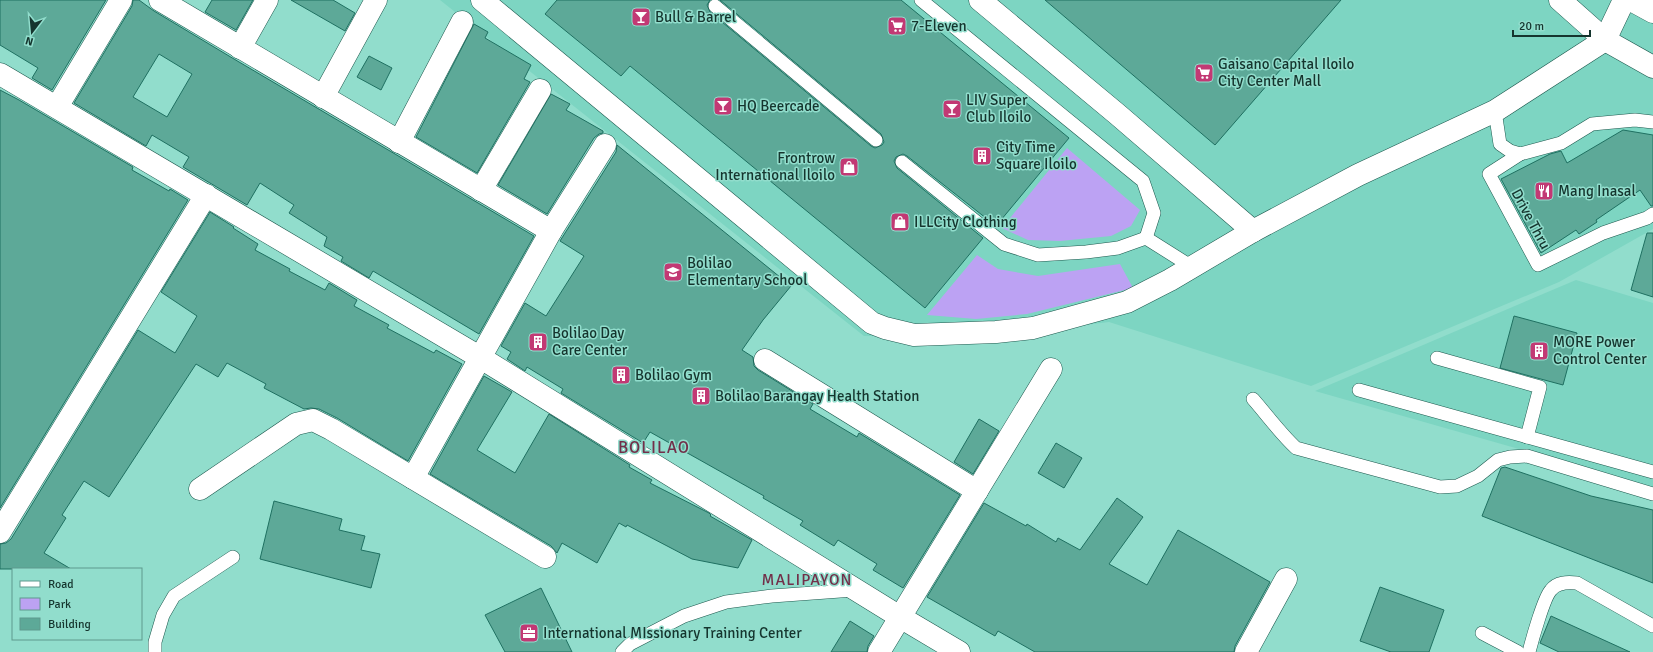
<svg xmlns="http://www.w3.org/2000/svg" width="1653" height="652" font-family="Signika,sans-serif">
<style>
.built{fill:#7dd5c2}
.green{fill:#bca2f3}
.building{fill:#5da998;stroke:#1f7061;fill-rule:evenodd}
.lines{fill:none;stroke-linecap:round;stroke-linejoin:round}
.lane-casing{stroke:#1d594e;stroke-width:14}
.street-casing{stroke:#1d594e;stroke-width:23}
.lane{stroke:#fff;stroke-width:13}
.street{stroke:#fff;stroke-width:22}
.labels{text-anchor:middle;dominant-baseline:central;stroke-width:3;stroke-linejoin:round;paint-order:stroke}
.poi-label{font-size:15px;fill:#15352e;stroke:#91ddcc;text-anchor:start}
.street-label{font-size:15px;fill:#15352e;stroke:#91ddcc}
.neighbourhood-label{font-size:16px;letter-spacing:1px;fill:#722f49;stroke:#91ddcc}
.quarter-label{font-size:17px;letter-spacing:1px;fill:#722f49;stroke:#91ddcc}
</style>
<rect width="100%" height="100%" fill="#91ddcc"/>
<g class="built">
<path d="M 440,0 L 1653,0 L 1653,229 L 1559,282 L 1311,386 L 1109,322 L 988,337 L 864,336 Z"/>
<path d="M 1576,280 L 1653,303 L 1653,487 L 1315,391 Z"/>
</g>
<g class="green">
<path d="M 1067,148 L 1140,210 L 1131,226 L 1111,236 L 1060,241 L 1028,240 L 1002,228 Z"/>
<path d="M 977,255 L 998,269 L 1038,276 L 1120,264 L 1133,288 L 1027,314 L 976,319 L 927,315 Z"/>
</g>
<g class="building">
<path d="M 0,0 L 106,0 L 52,90 L 32,78 L 38,68 L 0,45 Z"/>
<path d="M 133,0 L 139,0 L 154,11 L 234,59 L 534,236 L 479,334 L 373,271 L 369,278 L 341,261 L 343,257 L 324,246 L 327,237 L 289,213 L 294,205 L 260,183 L 247,205 L 183,167 L 189,157 L 152,135 L 146,146 L 74,103 L 132,6 ZM 159,54 L 192,74 L 167,117 L 133,97 Z"/>
<path d="M 212,0 L 253,0 L 236,30 L 205,12 Z"/>
<path d="M 291,0 L 333,0 L 355,13 L 345,31 Z"/>
<path d="M 557,0 L 710,0 L 707,5 L 710,12 L 871,146 L 875,148 L 882,145 L 884,142 L 881,134 L 720,0 L 901,0 L 1069,138 L 996,226 L 907,156 L 903,154 L 896,157 L 894,161 L 897,168 L 983,238 L 925,308 L 630,66 L 621,76 L 545,14 Z"/>
<path d="M 1045,0 L 1341,0 L 1215,145 Z"/>
<path d="M 474,24 L 488,32 L 485,38 L 531,65 L 524,79 L 530,82 L 477,173 L 416,137 Z"/>
<path d="M 369,56 L 392,68 L 381,90 L 357,77 Z"/>
<path d="M 0,90 L 19,100 L 133,167 L 132,170 L 169,191 L 170,189 L 188,200 L 0,508 Z"/>
<path d="M 551,94 L 570,104 L 566,110 L 603,131 L 603,133 L 599,134 L 594,138 L 547,214 L 498,185 Z"/>
<path d="M 1623,130 L 1653,135 L 1653,206 L 1651,206 L 1640,190 L 1596,220 L 1597,222 L 1579,234 L 1576,230 L 1541,253 L 1501,179 L 1550,154 L 1561,151 L 1567,163 Z"/>
<path d="M 617,145 L 791,286 L 763,320 L 742,350 L 753,357 L 754,366 L 758,370 L 813,404 L 810,409 L 857,437 L 859,433 L 960,495 L 903,588 L 873,570 L 877,564 L 838,540 L 834,546 L 800,525 L 803,521 L 763,498 L 764,496 L 650,432 L 643,443 L 561,393 L 563,389 L 527,367 L 525,371 L 507,359 L 511,352 L 501,346 L 525,303 L 546,316 L 584,256 L 560,241 L 616,152 Z"/>
<path d="M 210,212 L 234,227 L 233,228 L 258,244 L 255,250 L 290,269 L 289,271 L 325,290 L 329,283 L 357,300 L 354,306 L 389,325 L 387,328 L 434,353 L 436,350 L 462,364 L 408,461 L 337,418 L 319,409 L 311,408 L 304,409 L 264,388 L 266,384 L 227,363 L 218,377 L 196,364 L 109,497 L 84,481 L 62,515 L 66,518 L 44,553 L 71,569 L 0,569 L 0,544 L 6,543 L 11,539 L 138,330 L 175,353 L 197,316 L 161,292 Z"/>
<path d="M 1647,233 L 1653,233 L 1653,297 L 1631,290 Z"/>
<path d="M 1514,316 L 1577,333 L 1563,385 L 1500,368 Z"/>
<path d="M 484,376 L 512,392 L 477,450 L 515,473 L 549,414 L 630,465 L 629,467 L 652,480 L 650,483 L 709,513 L 711,515 L 710,516 L 752,540 L 738,568 L 692,559 L 627,525 L 626,527 L 619,523 L 597,563 L 562,543 L 557,553 L 551,546 L 430,474 Z"/>
<path d="M 979,419 L 999,431 L 973,474 L 954,462 Z"/>
<path d="M 1056,443 L 1082,458 L 1064,488 L 1038,473 Z"/>
<path d="M 1505,467 L 1591,496 L 1653,510 L 1653,583 L 1482,516 L 1501,468 Z"/>
<path d="M 1117,498 L 1143,517 L 1109,564 L 1147,585 L 1178,530 L 1270,582 L 1235,646 L 1234,652 L 1035,652 L 998,631 L 995,636 L 927,597 L 984,503 L 1026,526 L 1027,524 L 1056,542 L 1058,538 L 1080,550 Z"/>
<path d="M 274,501 L 342,519 L 339,530 L 365,536 L 361,550 L 380,554 L 371,588 L 260,559 Z"/>
<path d="M 1380,587 L 1444,610 L 1429,652 L 1391,652 L 1360,641 Z"/>
<path d="M 541,588 L 572,652 L 505,652 L 485,615 Z"/>
<path d="M 1551,616 L 1630,652 L 1559,652 L 1540,643 Z"/>
<path d="M 850,621 L 874,636 L 868,646 L 867,652 L 831,652 Z"/>
</g>
<g class="lines">
<defs>
<g id="lane">
<path d="M 921,0 L 1143,181 L 1154,213 L 1146,238"/>
<path d="M 715,6 L 876,140"/>
<path d="M 1495,111 L 1500,144 L 1510,151 L 1520,154 L 1561,143 L 1592,124 L 1635,120 L 1653,122"/>
<path d="M 1520,154 L 1489,174 L 1538,265 L 1603,233 L 1647,218 L 1653,214"/>
<path d="M 902,162 L 1004,244 L 1038,255 L 1086,252 L 1118,248 L 1146,238 L 1192,267"/>
<path d="M 1437,358 L 1540,387 L 1527,437"/>
<path d="M 1359,390 L 1653,472"/>
<path d="M 1253,399 C 1267,415 1280,433 1296,448 L 1440,487 L 1457,486 L 1478,476 L 1498,460 L 1510,457 L 1527,456 L 1653,494"/>
<path d="M 1482,633 L 1518,652"/>
<path d="M 155,652 L 155,642 L 163,615 L 174,596 L 233,557"/>
<path d="M 622,652 L 630,644 L 684,616 L 726,602 L 772,596 L 854,590"/>
<path d="M 1529,652 C 1532,640 1544,597 1551,590 C 1557,582 1567,582 1577,583 L 1653,626"/>
</g>
<g id="street">
<path d="M 160,0 L 551,231"/>
<path d="M 482,0 L 872,323 L 885,328 L 914,335 L 996,332 L 1033,328 L 1127,302 L 1170,280 L 1253,231 L 1358,175 L 1495,111 L 1605,40 L 1624,0"/>
<path d="M 980,0 L 1117,114 L 1253,231"/>
<path d="M 1560,0 L 1605,40 L 1653,67"/>
<path d="M 1631,0 L 1653,12"/>
<path d="M 240,48 L 267,0"/>
<path d="M 0,74 L 481,358 L 900,617 L 959,652"/>
<path d="M 323,97 L 376,0"/>
<path d="M 57,107 L 121,0"/>
<path d="M 399,142 L 462,22"/>
<path d="M 481,190 L 540,90"/>
<path d="M 765,360 L 977,491"/>
<path d="M 413,478 L 551,231 L 605,145"/>
<path d="M 200,489 L 296,424 L 313,420 L 331,429 L 545,557"/>
<path d="M 0,532 L 206,195"/>
<path d="M 879,652 L 1051,369"/>
<path d="M 1246,652 L 1286,579"/>
</g>
</defs>
<use href="#lane" class="lane-casing"/>
<use href="#street" class="street-casing"/>
<use href="#lane" class="lane"/>
<use href="#street" class="street"/>
</g>
<defs>
<symbol id="bar-square" viewBox="-11 -11 22 22"><rect x="-9" y="-9" width="18" height="18" rx="4" fill="#c23974" stroke="#91ddcc"/><path d="M-6-5H6L.8 .8V4.5H3.5V6h-7V4.5H-.8V.8Z" fill="#fff"/></symbol>
<symbol id="supermarket-square" viewBox="-11 -11 22 22"><rect x="-9" y="-9" width="18" height="18" rx="4" fill="#c23974" stroke="#91ddcc"/><path d="M-6-5.5h2.5l.6 2H6L4.5 2H-2.5L-4.4-4H-6ZM-1.5 3.2a1.3 1.3 0 1 0 .1 0ZM3 3.2a1.3 1.3 0 1 0 .1 0Z" fill="#fff"/></symbol>
<symbol id="building-square" viewBox="-11 -11 22 22"><rect x="-9" y="-9" width="18" height="18" rx="4" fill="#c23974" stroke="#91ddcc"/><path d="M-4-6H4V6H1V3H-1V6H-4ZM-2.5-4.3h1.7v1.8h-1.7ZM.8-4.3h1.7v1.8H.8ZM-2.5-1h1.7V.8h-1.7ZM.8-1h1.7V.8H.8Z" fill="#fff"/></symbol>
<symbol id="shop-square" viewBox="-11 -11 22 22"><rect x="-9" y="-9" width="18" height="18" rx="4" fill="#c23974" stroke="#91ddcc"/><path d="M-5-2.5h2.3a2.7 3.5 0 0 1 5.4 0H5L5.5 6h-11ZM-1.5-2.5h3a1.5 2.3 0 0 0-3 0Z" fill="#fff"/></symbol>
<symbol id="restaurant-square" viewBox="-11 -11 22 22"><rect x="-9" y="-9" width="18" height="18" rx="4" fill="#c23974" stroke="#91ddcc"/><path d="M-5-6h1v4h1v-4h1v4h1v-4h1v5L-1.5 .5V6h-2V.5L-5-1ZM5-6V6H3V1.5H1.5Q1.5-4 5-6Z" fill="#fff"/></symbol>
<symbol id="school-square" viewBox="-11 -11 22 22"><rect x="-9" y="-9" width="18" height="18" rx="4" fill="#c23974" stroke="#91ddcc"/><path d="M0-5L7-2L0 1L-7-2ZM-4 1L0 2.5L4 1V4Q0 6-4 4Z" fill="#fff"/></symbol>
<symbol id="office-square" viewBox="-11 -11 22 22"><rect x="-9" y="-9" width="18" height="18" rx="4" fill="#c23974" stroke="#91ddcc"/><path d="M-6-3h4V-5.5h4V-3h4V5H-6ZM-1-4.5V-3h2v-1.5ZM-6 0V1H6V0Z" fill="#fff"/></symbol>
</defs>
<g fill-rule="evenodd">
<use href="#bar-square" x="630" y="6" width="22" height="22"/>
<use href="#supermarket-square" x="886" y="15" width="22" height="22"/>
<use href="#supermarket-square" x="1193" y="62" width="22" height="22"/>
<use href="#bar-square" x="712" y="95" width="22" height="22"/>
<use href="#bar-square" x="941" y="98" width="22" height="22"/>
<use href="#building-square" x="971" y="145" width="22" height="22"/>
<use href="#shop-square" x="838" y="156" width="22" height="22"/>
<use href="#restaurant-square" x="1533" y="180" width="22" height="22"/>
<use href="#shop-square" x="889" y="211" width="22" height="22"/>
<use href="#school-square" x="662" y="261" width="22" height="22"/>
<use href="#building-square" x="527" y="331" width="22" height="22"/>
<use href="#building-square" x="1528" y="340" width="22" height="22"/>
<use href="#building-square" x="610" y="364" width="22" height="22"/>
<use href="#building-square" x="690" y="385" width="22" height="22"/>
<use href="#office-square" x="518" y="622" width="22" height="22"/>
</g>
<g class="labels">
<g class="poi-label">
<text x="655" y="17">Bull &amp; Barrel</text>
<text x="911" y="26">7-Eleven</text>
<text x="1218" y="64">Gaisano Capital Iloilo<tspan x="1218" dy="17">City Center Mall</tspan></text>
<text x="966" y="100">LIV Super<tspan x="966" dy="17">Club Iloilo</tspan></text>
<text x="737" y="106">HQ Beercade</text>
<text x="996" y="147">City Time<tspan x="996" dy="17">Square Iloilo</tspan></text>
<text x="835" y="158" text-anchor="end">Frontrow<tspan x="835" dy="17">International Iloilo</tspan></text>
<text x="1558" y="191">Mang Inasal</text>
<text x="914" y="222">ILLCity Clothing</text>
<text x="687" y="263">Bolilao<tspan x="687" dy="17">Elementary School</tspan></text>
<text x="552" y="333">Bolilao Day<tspan x="552" dy="17">Care Center</tspan></text>
<text x="1553" y="342">MORE Power<tspan x="1553" dy="17">Control Center</tspan></text>
<text x="635" y="375">Bolilao Gym</text>
<text x="715" y="396">Bolilao Barangay Health Station</text>
<text x="543" y="633">International MIssionary Training Center</text>
</g>
<g class="street-label">
<text transform="translate(1531 219) rotate(62)">Drive Thru</text>
</g>
<g class="neighbourhood-label">
<text x="807" y="580">MALIPAYON</text>
</g>
<g class="quarter-label">
<text x="654" y="447">BOLILAO</text>
</g>
</g>
<rect x="12" y="568" width="130" height="72" fill="#91ddcc" stroke="#5f9a8d"/>
<rect x="20" y="581" width="20" height="6" fill="#ffffff" stroke="#5f9a8d"/>
<text x="48" y="588" font-size="12" fill="#15352e">Road</text>
<rect x="20" y="598" width="20" height="12" fill="#bca2f3" stroke="#5f9a8d"/>
<text x="48" y="608" font-size="12" fill="#15352e">Park</text>
<rect x="20" y="618" width="20" height="12" fill="#5da998" stroke="#5f9a8d"/>
<text x="48" y="628" font-size="12" fill="#15352e">Building</text>
<g transform="translate(32 32) rotate(196)" stroke="#91ddcc" stroke-width="3" paint-order="stroke">
<path d="M0-3L7 15L0 10L-7 15Z" fill="#15352e"/>
<text y="-6" font-size="11" font-weight="bold" text-anchor="middle" fill="#15352e">N</text>
</g>
<path d="M1513 30v6h77v-6" fill="none" stroke="#15352e" stroke-width="2"/>
<text x="1519" y="30" font-size="12" fill="#15352e" stroke="#91ddcc" stroke-width="3" paint-order="stroke">20 m</text>
</svg>
